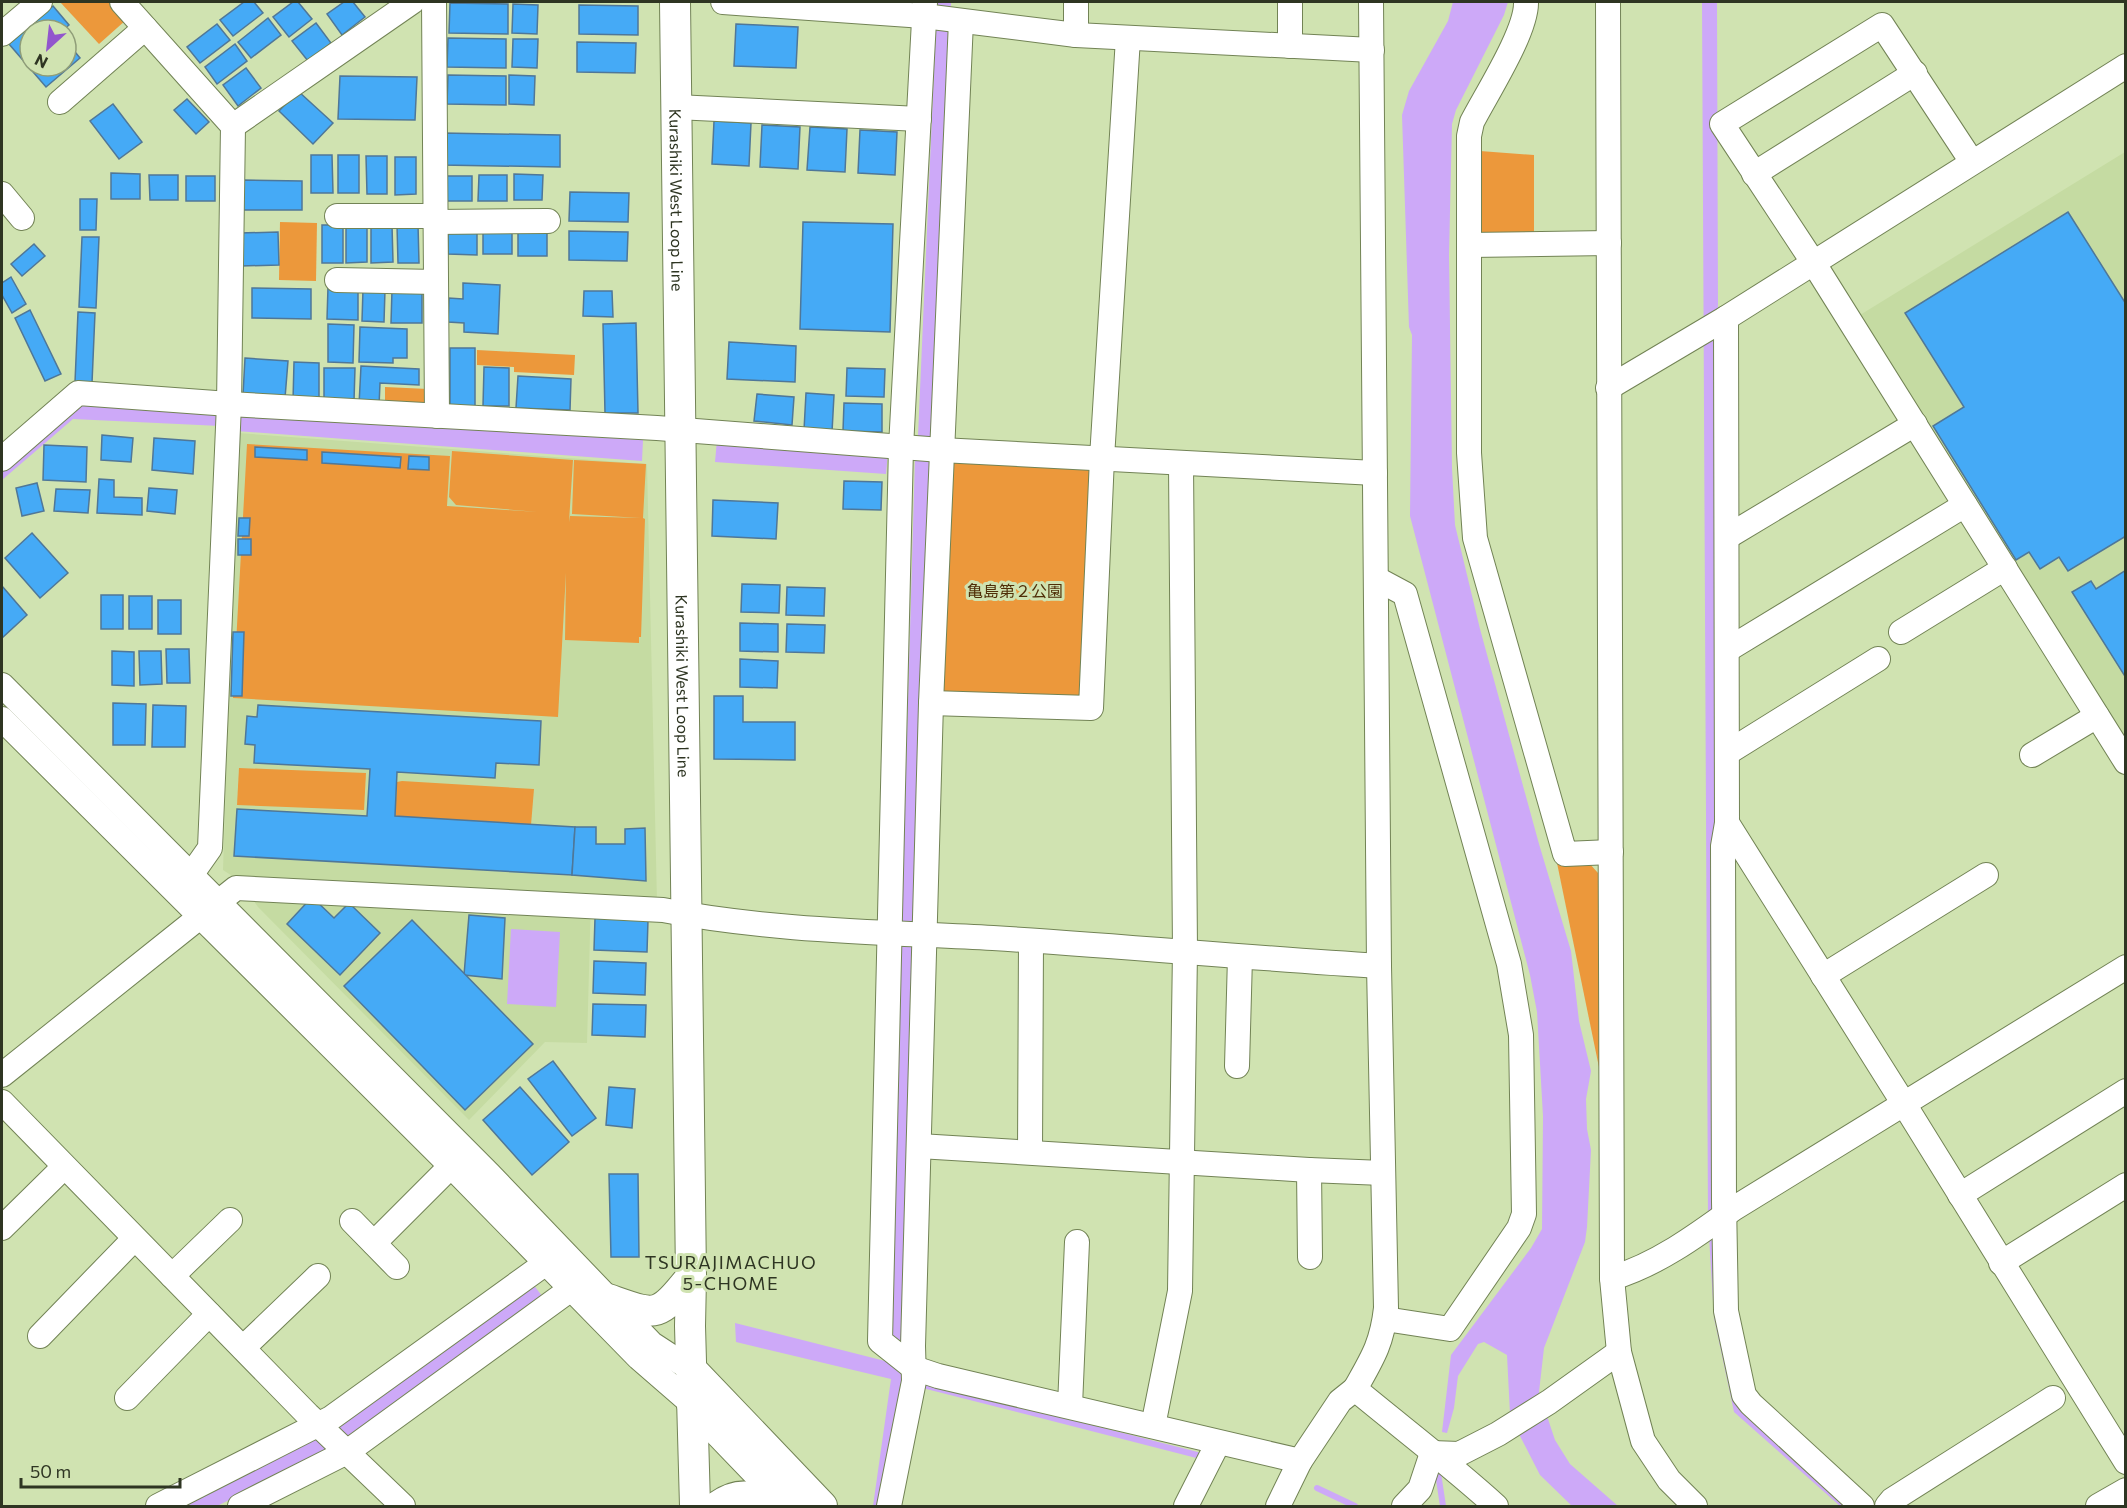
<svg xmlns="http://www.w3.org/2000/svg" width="2127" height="1508" font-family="Commissioner,'Noto Sans JP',sans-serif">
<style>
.built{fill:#c5dba2}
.green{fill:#ec983b}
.water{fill:#cda9f8}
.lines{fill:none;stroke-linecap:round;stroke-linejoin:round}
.stream{stroke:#cda9f8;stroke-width:6}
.building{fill:#45aaf6;stroke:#4f7798;stroke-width:1.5}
.minor-casing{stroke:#728355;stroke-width:26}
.major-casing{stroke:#728355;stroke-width:32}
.minor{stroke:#fff;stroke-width:24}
.major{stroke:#fff;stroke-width:30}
.labels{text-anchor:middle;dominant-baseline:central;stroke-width:6;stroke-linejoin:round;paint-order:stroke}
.street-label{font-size:16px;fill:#2e3522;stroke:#d0e3b1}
.park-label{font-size:16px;fill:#4f2e07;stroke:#d0e3b1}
.neighbourhood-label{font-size:18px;letter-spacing:1.5px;fill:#2e3522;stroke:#d0e3b1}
</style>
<rect width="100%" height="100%" fill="#d0e3b1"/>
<g class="built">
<path d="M 2125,152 L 2125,743 L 1860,315 Z"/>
<path d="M 238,433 L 647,464 L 657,902 L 591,898 L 587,1043 L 545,1042 L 469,1120 L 258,907 L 240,881 L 223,870 Z"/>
</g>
<g class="green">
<path d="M 60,2 L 109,2 L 126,20 L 99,44 Z"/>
<path d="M 1480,151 L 1534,155 L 1534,237 L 1489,237 L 1478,229 Z"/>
<path d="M 280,222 L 317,223 L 316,281 L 279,280 Z"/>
<path d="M 477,350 L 575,355 L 574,375 L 514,372 L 514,367 L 477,365 Z"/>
<path d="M 385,387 L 428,389 L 428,409 L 385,408 Z"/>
<path d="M 247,444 L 450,456 L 447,506 L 538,512 L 456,505 L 449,497 L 452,451 L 573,460 L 569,522 L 570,516 L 641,518 L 572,514 L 574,460 L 646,464 L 643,518 L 645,519 L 641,637 L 639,637 L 639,643 L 565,640 L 566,573 L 558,717 L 233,698 Z"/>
<path d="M 954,460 L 1082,466 L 1093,473 L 1087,698 L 946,693 L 939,688 L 941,536 Z"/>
<path d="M 239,768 L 366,773 L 364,810 L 237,805 Z"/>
<path d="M 402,781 L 534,789 L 531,825 L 395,817 L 397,782 Z"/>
<path d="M 1557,863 L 1589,863 L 1598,873 L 1601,1077 Z"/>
</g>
<g class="water">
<path d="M 937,2 L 951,2 L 934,439 L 906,1374 L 881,1506 L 873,1506 L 891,1379 L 736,1342 L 735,1323 L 889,1362 L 915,458 L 918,436 Z"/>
<path d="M 1453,2 L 1508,2 L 1504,15 L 1456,110 L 1452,124 L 1449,255 L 1452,468 L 1455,525 L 1480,629 L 1539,844 L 1571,951 L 1579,1021 L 1591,1071 L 1586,1099 L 1587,1129 L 1591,1150 L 1587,1227 L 1585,1242 L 1544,1348 L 1539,1392 L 1555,1440 L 1570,1464 L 1618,1506 L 1572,1506 L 1540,1475 L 1520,1436 L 1510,1414 L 1507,1355 L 1484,1342 L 1478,1344 L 1458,1376 L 1454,1408 L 1447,1433 L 1442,1432 L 1451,1355 L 1531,1248 L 1542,1229 L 1543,1116 L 1537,1012 L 1530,975 L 1410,516 L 1412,335 L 1409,327 L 1402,115 L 1409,91 L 1448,21 Z"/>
<path d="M 1702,2 L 1717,2 L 1718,313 L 1737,1388 L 1856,1506 L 1840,1506 L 1734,1412 L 1714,1318 L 1708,1220 Z"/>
<path d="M 74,402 L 221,410 L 220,426 L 73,419 L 2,480 L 2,464 Z"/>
<path d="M 238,415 L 643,440 L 642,461 L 236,431 Z"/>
<path d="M 717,440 L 888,452 L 886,474 L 715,462 Z"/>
<path d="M 511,929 L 560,932 L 556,1007 L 507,1004 Z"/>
<path d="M 533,1284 L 542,1296 L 332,1449 L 217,1506 L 178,1506 Z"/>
</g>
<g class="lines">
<g class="stream">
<path d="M 923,1385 L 1201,1456"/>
<path d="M 1438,1473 L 1443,1506"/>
<path d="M 1317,1488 L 1355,1506"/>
</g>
</g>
<g class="building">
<path d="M 244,2 L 254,2 L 263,13 L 233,36 L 220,20 Z"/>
<path d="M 293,2 L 298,2 L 312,19 L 289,37 L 273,17 Z"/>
<path d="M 344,2 L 353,2 L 365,17 L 342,35 L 327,14 Z"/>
<path d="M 450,3 L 508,4 L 508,34 L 449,33 Z"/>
<path d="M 513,4 L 538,5 L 537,34 L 512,33 Z"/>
<path d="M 579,5 L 638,6 L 638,35 L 579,34 Z"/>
<path d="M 53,6 L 69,25 L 63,30 L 30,30 L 30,66 L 66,66 L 66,41 L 80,58 L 46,87 L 9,44 Z"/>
<path d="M 268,18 L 281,35 L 251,58 L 238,42 Z"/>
<path d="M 316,23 L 331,43 L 308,61 L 292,41 Z"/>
<path d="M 217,24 L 230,40 L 200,63 L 187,47 Z"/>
<path d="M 736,24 L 798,27 L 796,68 L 734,66 Z"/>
<path d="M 448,38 L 506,39 L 506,68 L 447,67 Z"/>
<path d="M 513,39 L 538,39 L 537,68 L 512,67 Z"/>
<path d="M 577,42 L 636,43 L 635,73 L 577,72 Z"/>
<path d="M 235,44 L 247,61 L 217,84 L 205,67 Z"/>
<path d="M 246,68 L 261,88 L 238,106 L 223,85 Z"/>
<path d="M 448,75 L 506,76 L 506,105 L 447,104 Z"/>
<path d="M 509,75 L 535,76 L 534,105 L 509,104 Z"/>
<path d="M 340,76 L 417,77 L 415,120 L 338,119 Z"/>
<path d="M 298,91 L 333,123 L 313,144 L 279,111 Z"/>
<path d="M 187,99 L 209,122 L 196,134 L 174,110 Z"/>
<path d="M 113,104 L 142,142 L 119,159 L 90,121 Z"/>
<path d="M 714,121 L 751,123 L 749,166 L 712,164 Z"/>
<path d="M 762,125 L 800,127 L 798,169 L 760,167 Z"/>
<path d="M 810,127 L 847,129 L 845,172 L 807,170 Z"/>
<path d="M 860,130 L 897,132 L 895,175 L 858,173 Z"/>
<path d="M 442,133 L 560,135 L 560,167 L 442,165 Z"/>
<path d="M 311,155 L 332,155 L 333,193 L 311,193 Z"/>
<rect x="338" y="155" width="21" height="38"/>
<path d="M 366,156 L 387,156 L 387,194 L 367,194 Z"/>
<path d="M 395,157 L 416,157 L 416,194 L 395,195 Z"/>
<path d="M 111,173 L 140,174 L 140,199 L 111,199 Z"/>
<path d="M 514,174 L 543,175 L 542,200 L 514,200 Z"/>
<path d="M 149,175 L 178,175 L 178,200 L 150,200 Z"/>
<path d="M 479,175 L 507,175 L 507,201 L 478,201 Z"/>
<rect x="186" y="176" width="29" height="25"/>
<rect x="443" y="176" width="29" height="25"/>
<path d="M 243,180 L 302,181 L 302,210 L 243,210 Z"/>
<path d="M 570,192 L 629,193 L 628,222 L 569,221 Z"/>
<path d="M 80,199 L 97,199 L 96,230 L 80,230 Z"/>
<path d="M 2068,212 L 2126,304 L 2126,536 L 2068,571 L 2059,557 L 2040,569 L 2029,552 L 2016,560 L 1933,426 L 1964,407 L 1905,313 Z"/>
<path d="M 803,222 L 893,224 L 890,332 L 800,329 Z"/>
<path d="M 346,224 L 367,224 L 367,262 L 346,263 Z"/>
<path d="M 418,224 L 419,263 L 398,263 L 397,225 Z"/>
<rect x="322" y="225" width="21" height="38"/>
<path d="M 371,225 L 392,225 L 393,262 L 371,263 Z"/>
<path d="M 483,228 L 512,229 L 512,254 L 483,254 Z"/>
<path d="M 448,229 L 477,229 L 477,255 L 448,254 Z"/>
<path d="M 518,230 L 547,231 L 547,256 L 518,256 Z"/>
<path d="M 569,231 L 628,232 L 627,261 L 569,260 Z"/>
<path d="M 278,232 L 279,265 L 241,266 L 240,233 Z"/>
<path d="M 82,237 L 99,237 L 96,308 L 79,307 Z"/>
<path d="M 34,244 L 45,256 L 22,276 L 11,264 Z"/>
<path d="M 11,277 L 26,304 L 12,313 L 2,295 L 2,283 Z"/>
<path d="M 463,283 L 500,285 L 498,334 L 464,332 L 464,323 L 448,322 L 449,298 L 463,299 Z"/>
<path d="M 328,287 L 358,288 L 358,320 L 327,319 Z"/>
<path d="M 252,288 L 311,289 L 311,319 L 252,318 Z"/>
<path d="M 363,289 L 385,290 L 384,322 L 362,321 Z"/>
<path d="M 392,290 L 422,291 L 422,323 L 391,323 Z"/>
<path d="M 584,291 L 612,291 L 613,317 L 583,316 Z"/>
<path d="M 30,310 L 61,374 L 45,381 L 15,318 Z"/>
<path d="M 78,312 L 95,313 L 92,383 L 75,382 Z"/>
<path d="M 636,323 L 638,413 L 605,413 L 603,324 Z"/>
<path d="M 328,324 L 354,325 L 353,363 L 328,362 Z"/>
<path d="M 360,327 L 407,329 L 407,358 L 393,358 L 393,363 L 359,362 Z"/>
<path d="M 729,342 L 796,346 L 795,382 L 727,379 Z"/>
<rect x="450" y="348" width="25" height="58"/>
<path d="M 245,358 L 288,361 L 285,398 L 243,395 Z"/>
<path d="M 294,362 L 319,363 L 319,401 L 293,401 Z"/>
<path d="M 361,366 L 419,369 L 419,385 L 380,383 L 379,406 L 359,405 Z"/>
<path d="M 484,367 L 509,368 L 509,406 L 483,406 Z"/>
<path d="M 324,368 L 355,368 L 354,401 L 324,400 Z"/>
<path d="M 847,368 L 885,369 L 884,397 L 846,396 Z"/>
<path d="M 518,376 L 571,379 L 570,410 L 516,408 Z"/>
<path d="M 806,393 L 834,395 L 832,432 L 804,430 Z"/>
<path d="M 757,394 L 794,397 L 792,425 L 754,421 Z"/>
<path d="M 844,403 L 882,404 L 882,432 L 843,431 Z"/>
<path d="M 102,435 L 133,438 L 131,462 L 101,460 Z"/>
<path d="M 154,438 L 195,441 L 193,474 L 152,470 Z"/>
<path d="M 44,445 L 87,447 L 86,482 L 43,480 Z"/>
<path d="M 255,447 L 307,450 L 307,460 L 255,457 Z"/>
<path d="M 322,452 L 401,457 L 400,468 L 322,463 Z"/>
<path d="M 409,456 L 429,457 L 429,470 L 408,469 Z"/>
<path d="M 99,479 L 114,480 L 114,497 L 142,498 L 142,515 L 97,513 Z"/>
<path d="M 844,481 L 882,482 L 881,510 L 843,509 Z"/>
<path d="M 37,483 L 44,511 L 22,516 L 16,488 Z"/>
<path d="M 149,488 L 177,490 L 175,514 L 147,511 Z"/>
<path d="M 56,489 L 90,490 L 88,513 L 54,511 Z"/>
<path d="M 713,500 L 778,503 L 776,539 L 712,536 Z"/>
<path d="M 239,518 L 250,518 L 249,536 L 238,536 Z"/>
<path d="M 32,533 L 68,573 L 40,598 L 5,558 Z"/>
<rect x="238" y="539" width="13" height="16"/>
<path d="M 2126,570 L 2126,678 L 2072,592 L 2091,581 L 2096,589 Z"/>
<path d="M 742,584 L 780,585 L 779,613 L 741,612 Z"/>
<path d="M 2,586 L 27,615 L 2,638 Z"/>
<path d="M 787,587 L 825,588 L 824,616 L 786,615 Z"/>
<rect x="101" y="595" width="22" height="34"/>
<rect x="129" y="596" width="23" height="33"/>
<rect x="158" y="600" width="23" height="34"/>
<path d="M 740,623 L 778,624 L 778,652 L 740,651 Z"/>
<path d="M 787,624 L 825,625 L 824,653 L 786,652 Z"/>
<path d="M 233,632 L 244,632 L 242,696 L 231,696 Z"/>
<path d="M 166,649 L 189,649 L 190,683 L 167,683 Z"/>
<path d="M 112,651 L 134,652 L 134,686 L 112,685 Z"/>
<path d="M 139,651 L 161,651 L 162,684 L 140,685 Z"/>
<path d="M 740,659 L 778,661 L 777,688 L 740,687 Z"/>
<path d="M 714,696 L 743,696 L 743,722 L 795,722 L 795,760 L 714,759 Z"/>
<path d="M 113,703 L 146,704 L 145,745 L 113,745 Z"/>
<path d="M 153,705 L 186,706 L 185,747 L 152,747 Z"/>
<path d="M 258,705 L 541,721 L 539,765 L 496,763 L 495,778 L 397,772 L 395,816 L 575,827 L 572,875 L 234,856 L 237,809 L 367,816 L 370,769 L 254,763 L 255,745 L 245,744 L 247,716 L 257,717 Z"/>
<path d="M 575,827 L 596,827 L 596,844 L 625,844 L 625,829 L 645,828 L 646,881 L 572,875 Z"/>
<path d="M 312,897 L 334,918 L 349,903 L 380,933 L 340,975 L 287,924 Z"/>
<path d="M 469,915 L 505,918 L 502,979 L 464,975 Z"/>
<path d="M 595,918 L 648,920 L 647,952 L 594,950 Z"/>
<path d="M 412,920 L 533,1044 L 465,1110 L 344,986 Z"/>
<path d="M 594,961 L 646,963 L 645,995 L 593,993 Z"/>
<path d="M 593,1004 L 646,1005 L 645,1037 L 592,1035 Z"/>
<path d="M 553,1061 L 596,1118 L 572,1136 L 528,1079 Z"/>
<path d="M 520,1087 L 569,1142 L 532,1175 L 483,1120 Z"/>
<path d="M 609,1087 L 635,1089 L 632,1128 L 606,1125 Z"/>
<path d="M 609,1174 L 638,1174 L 639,1257 L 611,1257 Z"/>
</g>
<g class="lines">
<defs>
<g id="minor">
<path d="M 122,2 L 233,126 L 229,404 L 210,848 L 191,875"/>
<path d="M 434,2 L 437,416"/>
<path d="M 723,2 L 924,16 L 1076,35 L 1372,50"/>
<path d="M 925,2 L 901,447 L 880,1341 L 914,1368 L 938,1376 L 1300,1461 L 1340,1401 L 1355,1389"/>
<path d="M 1371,2 L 1379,966 L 1386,1308 C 1382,1344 1372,1359 1355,1389 C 1402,1428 1451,1465 1496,1506"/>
<path d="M 1526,2 C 1527,31 1487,93 1472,122 L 1469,136 L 1469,453 L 1475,538 L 1565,854 L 1611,852"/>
<path d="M 1608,2 L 1612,1278 L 1619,1352 L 1643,1441 L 1669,1480 L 1695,1506"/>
<path d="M 2,34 L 40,2"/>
<path d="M 1076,35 L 1076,2"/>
<path d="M 1290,46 L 1290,2"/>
<path d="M 60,102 L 145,28"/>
<path d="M 676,107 L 919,119"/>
<path d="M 233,126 L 412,2"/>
<path d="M 1972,162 L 1882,25 L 1722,124 L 1813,262 L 2126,762"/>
<path d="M 1754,174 L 1915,73"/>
<path d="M 2,194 L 22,218"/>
<path d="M 337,216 L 436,216"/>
<path d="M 435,222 L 548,221"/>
<path d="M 1469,245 L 1609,243"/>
<path d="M 337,280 L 436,282"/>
<path d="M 1726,318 L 1727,823 L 1904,1104 L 2126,1462"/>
<path d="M 1608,388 L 1726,318 L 2126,66"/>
<path d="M 2,459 L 78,393 L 229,404 L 657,428 L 941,450 L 1375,473"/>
<path d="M 1727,537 L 1915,424"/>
<path d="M 1377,579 L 1405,594 L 1509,964 L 1521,1035 L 1524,1214 L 1519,1228 L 1450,1329 L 1385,1319"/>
<path d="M 1901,632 L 2005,568"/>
<path d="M 1727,650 L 1965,505"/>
<path d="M 2,685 L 489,1174 L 652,1344 L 692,1370"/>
<path d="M 931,703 L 1091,708 L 1102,458 L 1128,38"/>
<path d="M 2,719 L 451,1166 L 639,1358 L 692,1404"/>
<path d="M 1727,753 L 1878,659"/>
<path d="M 2032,755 L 2097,716"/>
<path d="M 1727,823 L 1723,846 L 1724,1202 L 1726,1311 L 1744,1395 L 1751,1404 L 1862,1506"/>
<path d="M 1823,976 L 1986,875"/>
<path d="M 1237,1066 L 1240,957"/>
<path d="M 2,1075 L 236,888 L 663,910 C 771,931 883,932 993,938 C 1122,946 1250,958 1379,966"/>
<path d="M 2,1102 L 308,1415 L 403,1506"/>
<path d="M 919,1146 L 1309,1170 L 1383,1173"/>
<path d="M 1030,1152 L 1031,941"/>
<path d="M 1309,1170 L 1310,1257"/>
<path d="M 1960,1195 L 2126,1091"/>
<path d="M 352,1221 L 397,1267"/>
<path d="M 2,1228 L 64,1167"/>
<path d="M 374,1243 L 451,1166"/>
<path d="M 2001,1263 L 2126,1185"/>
<path d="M 172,1276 L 230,1220"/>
<path d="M 1612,1278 C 1656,1265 1696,1236 1733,1209 L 2126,967"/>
<path d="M 40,1336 L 134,1239"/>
<path d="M 243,1348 L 318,1276"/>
<path d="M 127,1398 L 209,1314"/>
<path d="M 1070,1406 L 1077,1242"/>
<path d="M 1153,1426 L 1180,1291 L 1185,951 L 1181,463"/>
<path d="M 158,1506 L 331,1418 L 546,1263"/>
<path d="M 240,1506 L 347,1452 L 571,1289"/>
<path d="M 889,1506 L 914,1381 L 913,1346 L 931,703 L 961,21"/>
<path d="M 1186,1506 L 1218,1443"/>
<path d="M 1278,1506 L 1300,1461"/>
<path d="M 1404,1506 L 1420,1489 L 1432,1453 L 1459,1454 L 1498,1434 L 1549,1402 L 1619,1352"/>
<path d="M 1887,1506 L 1892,1500 L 2053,1398"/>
<path d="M 2098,1506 L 2126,1490"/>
</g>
<g id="major">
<path id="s1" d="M 675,2 L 691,1277 L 690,1326 L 695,1506"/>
<path d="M 608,1299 C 657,1316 657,1319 691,1277"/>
<path d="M 692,1370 L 822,1506"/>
<path d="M 692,1404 L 790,1506"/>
<path d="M 718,1506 C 736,1493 752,1493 771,1506"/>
</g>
</defs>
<use href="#minor" class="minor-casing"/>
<use href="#major" class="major-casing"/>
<use href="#minor" class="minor"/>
<use href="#major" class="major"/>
</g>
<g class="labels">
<g class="street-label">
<text stroke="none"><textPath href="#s1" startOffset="198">Kurashiki West Loop Line</textPath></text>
<text stroke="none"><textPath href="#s1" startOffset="684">Kurashiki West Loop Line</textPath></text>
</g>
<g class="park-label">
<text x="1015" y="590">亀島第２公園</text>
</g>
<g class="neighbourhood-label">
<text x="731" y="1262">TSURAJIMACHUO<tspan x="731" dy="21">5-CHOME</tspan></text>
</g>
</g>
<rect width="2127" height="1508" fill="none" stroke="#2e3522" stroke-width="6"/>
<g transform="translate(48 48) rotate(207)"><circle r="28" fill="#d0e3b1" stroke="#8f9d78" stroke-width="1.5"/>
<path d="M0-4.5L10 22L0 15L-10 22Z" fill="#9256cd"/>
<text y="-9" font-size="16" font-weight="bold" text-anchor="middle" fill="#2e3522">N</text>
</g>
<path d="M21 1478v9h159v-9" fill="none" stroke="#2e3522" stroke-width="3"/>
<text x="30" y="1478" font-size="18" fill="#2e3522" stroke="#d0e3b1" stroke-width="4.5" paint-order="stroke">50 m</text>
</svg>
